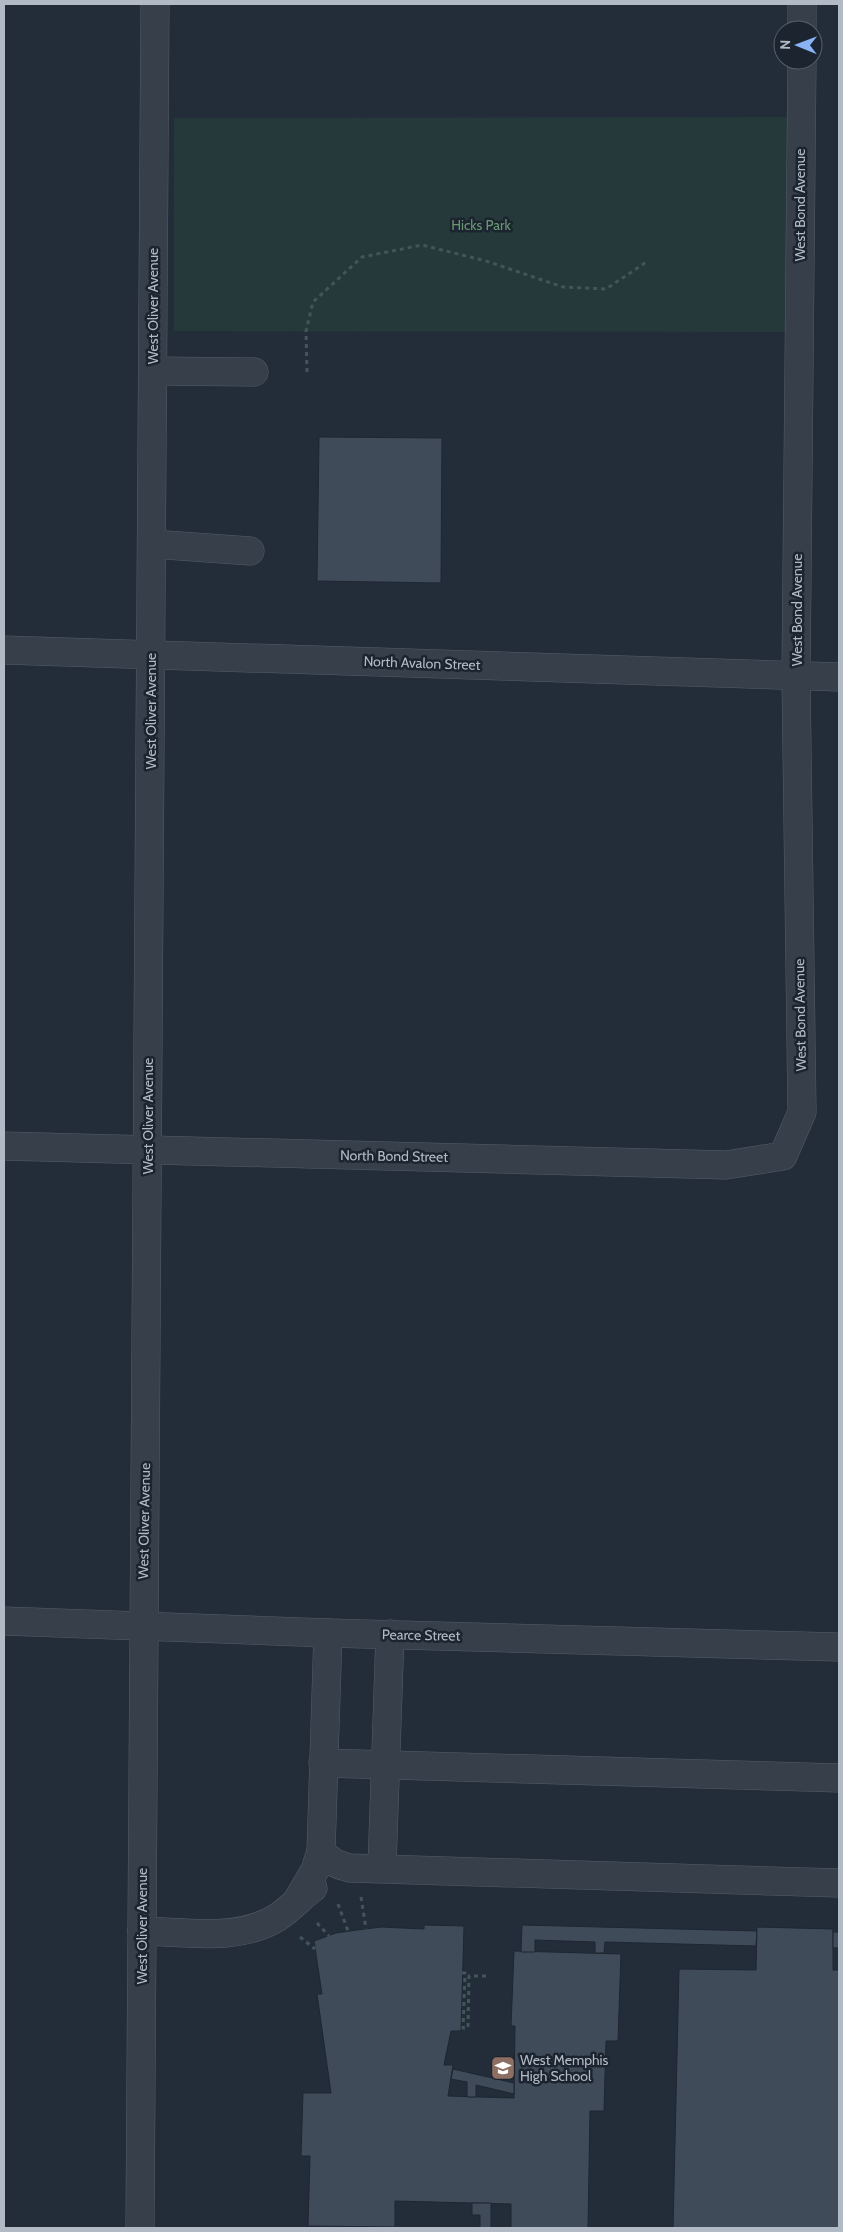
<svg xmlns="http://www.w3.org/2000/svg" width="843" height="2232" font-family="Cabin,sans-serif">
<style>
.green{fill:#25393b}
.building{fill:#3f4b59;stroke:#1e2631}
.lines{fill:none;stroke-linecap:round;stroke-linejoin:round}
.minor-casing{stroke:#555d68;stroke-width:29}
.path{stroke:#425658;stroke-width:3;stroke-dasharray:4 4;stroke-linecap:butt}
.minor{stroke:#363f4a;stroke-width:28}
.labels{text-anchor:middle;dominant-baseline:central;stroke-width:5;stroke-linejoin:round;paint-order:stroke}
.street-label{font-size:14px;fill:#b2bac6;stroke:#1c242f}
.park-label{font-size:14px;fill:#699773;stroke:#1c242f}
.poi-label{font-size:14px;fill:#b2bac6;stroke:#1c242f;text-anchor:start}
</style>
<rect width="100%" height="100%" fill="#232d3a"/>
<path class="green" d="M 787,117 L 788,332 L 174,331 L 174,118 Z"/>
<g class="building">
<path d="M 319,437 L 442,438 L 441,583 L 317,581 Z"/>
<path d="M 424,1925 L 464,1926 L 461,2031 L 451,2031 L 444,2065 L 453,2065 L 448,2096 L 514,2098 L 515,2026 L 511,2026 L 514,1951 L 621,1954 L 618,2041 L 606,2041 L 604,2111 L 590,2111 L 588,2228 L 511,2228 L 511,2204 L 395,2201 L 395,2227 L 308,2226 L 310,2156 L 301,2156 L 303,2093 L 331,2093 L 317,1994 L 322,1994 L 314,1941 L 336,1933 L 357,1930 L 381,1927 L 424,1929 Z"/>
<path d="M 522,1925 L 757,1931 L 756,1946 L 605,1942 L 604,1953 L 595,1953 L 595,1942 L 535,1940 L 535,1952 L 521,1952 Z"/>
<path d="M 757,1927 L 833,1929 L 833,1970 L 839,1970 L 839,2228 L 673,2228 L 679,1969 L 756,1970 Z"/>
<rect x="833" y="1932" width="6" height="16"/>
<path d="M 453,2069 L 514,2083 L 514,2094 L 476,2085 L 476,2097 L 467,2097 L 467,2082 L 451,2079 Z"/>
<path d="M 472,2203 L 491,2203 L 491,2228 L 480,2228 L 480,2215 L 472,2215 Z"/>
</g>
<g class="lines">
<defs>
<g id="minor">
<path d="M 802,30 L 802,4"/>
<path d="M 153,371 L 254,372"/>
<path d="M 152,544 L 250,551"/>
<path d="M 4,650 L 839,677"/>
<path d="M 4,1146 L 726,1165 L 783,1156 L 802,1112 L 796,676 L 802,60"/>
<path d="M 4,1621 L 328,1633 L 839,1647"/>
<path d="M 323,1763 L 839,1778"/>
<path d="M 321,1851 C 329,1861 337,1865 350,1868 L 839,1883"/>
<path d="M 382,1867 L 390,1634"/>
<path d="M 298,1899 L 315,1870 L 321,1851 L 328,1633"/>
<path d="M 142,1931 C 186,1932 239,1942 278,1917 C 290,1909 301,1897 313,1888"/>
<path d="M 140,2228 L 155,4"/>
</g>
</defs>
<use href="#minor" class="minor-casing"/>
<g class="path">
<path d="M 307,372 L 306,331 L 313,302 L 362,257 L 422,245 L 486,261 L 563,287 L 606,289 L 648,261"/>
<path d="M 361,1897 L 366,1929"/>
<path d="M 338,1904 L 348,1931"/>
<path d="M 317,1923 L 329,1936"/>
<path d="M 300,1937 L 315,1949"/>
<path d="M 462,1973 L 465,1973 L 463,2028 L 468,2028 L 469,1976 L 486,1976"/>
</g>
<use href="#minor" class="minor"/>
</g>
<defs>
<symbol id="school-square" viewBox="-11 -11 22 22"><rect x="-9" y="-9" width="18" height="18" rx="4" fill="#8d6e63" stroke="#1c242f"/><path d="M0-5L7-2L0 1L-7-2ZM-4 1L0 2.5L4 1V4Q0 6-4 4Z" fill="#fff"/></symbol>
</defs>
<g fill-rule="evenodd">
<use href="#school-square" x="489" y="2054" width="28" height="28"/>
</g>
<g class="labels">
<g class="street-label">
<text transform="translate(800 205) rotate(-90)">West Bond Avenue</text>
<text transform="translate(153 306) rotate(-90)">West Oliver Avenue</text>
<text transform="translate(797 610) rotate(-90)">West Bond Avenue</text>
<text transform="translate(422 663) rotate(2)">North Avalon Street</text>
<text transform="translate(151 711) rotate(-90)">West Oliver Avenue</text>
<text transform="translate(800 1015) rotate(-91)">West Bond Avenue</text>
<text transform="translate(148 1116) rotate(-90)">West Oliver Avenue</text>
<text transform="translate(394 1156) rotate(1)">North Bond Street</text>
<text transform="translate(144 1521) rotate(-89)">West Oliver Avenue</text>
<text transform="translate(421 1635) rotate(1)">Pearce Street</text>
<text transform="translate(142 1926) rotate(-90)">West Oliver Avenue</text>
</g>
<g class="park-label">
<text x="481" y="225">Hicks Park</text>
</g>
<g class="poi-label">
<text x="520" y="2060">West Memphis<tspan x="520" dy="16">High School</tspan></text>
</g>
</g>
<rect width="843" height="2232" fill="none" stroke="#b2bac6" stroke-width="10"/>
<g transform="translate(798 45) rotate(271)"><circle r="24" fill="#1c242f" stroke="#58606b"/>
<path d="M0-4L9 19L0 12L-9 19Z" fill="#88b3f4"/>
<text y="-8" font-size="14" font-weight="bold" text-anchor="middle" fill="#b2bac6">N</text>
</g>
</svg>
